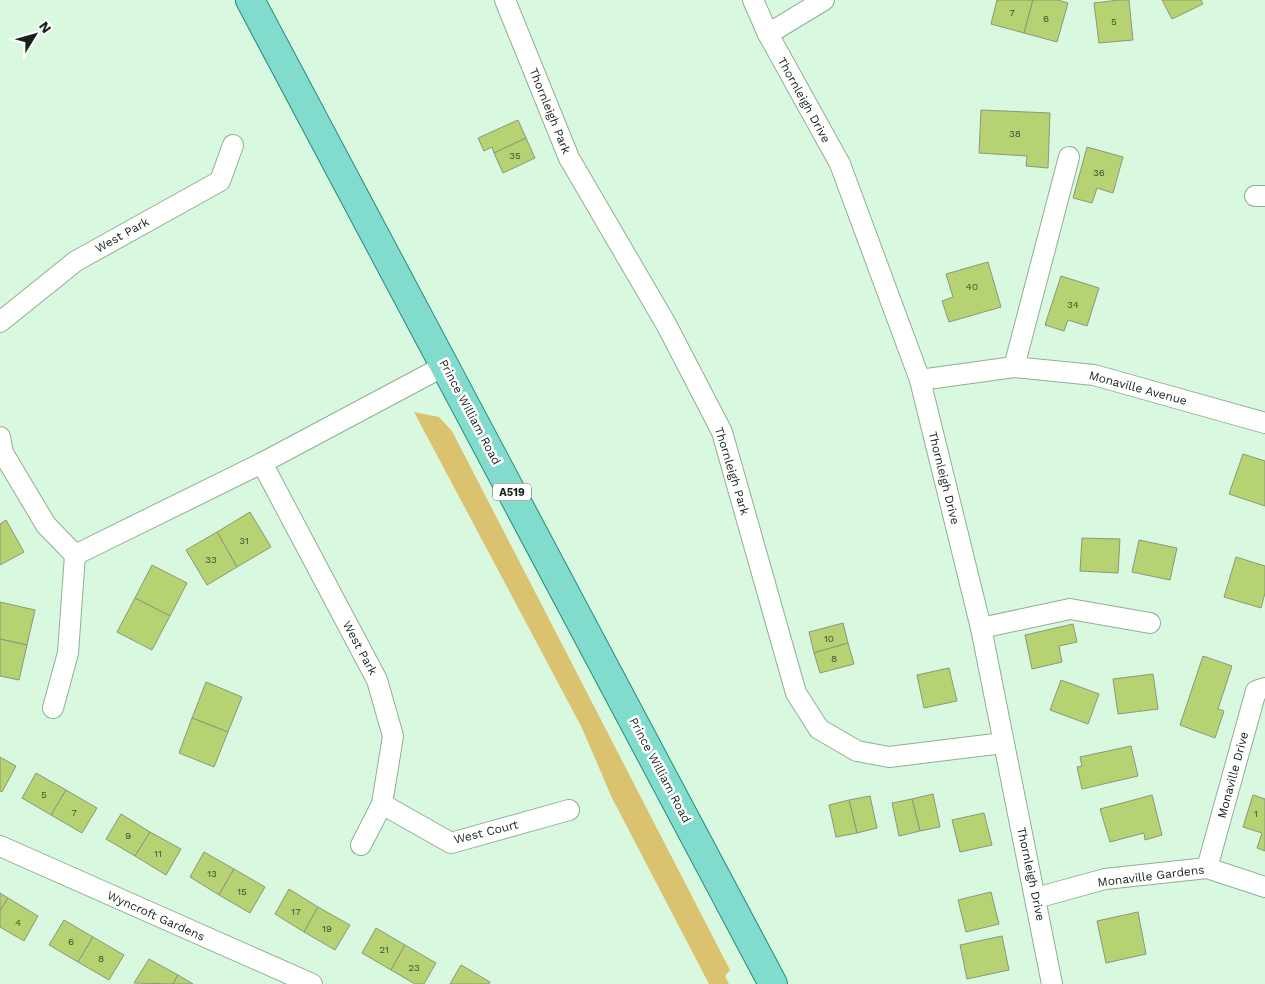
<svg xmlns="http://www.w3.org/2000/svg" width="1265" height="984" font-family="'Work Sans',sans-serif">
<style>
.green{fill:#dbc26f}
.building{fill:#b6d272;stroke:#8d9778}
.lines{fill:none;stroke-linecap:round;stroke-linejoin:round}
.street-casing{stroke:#91ae97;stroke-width:22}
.primary-casing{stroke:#268c7a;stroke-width:30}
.street{stroke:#fff;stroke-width:20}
.primary{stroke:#82dcce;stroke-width:28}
.labels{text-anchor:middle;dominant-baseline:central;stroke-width:5;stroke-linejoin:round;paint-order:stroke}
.number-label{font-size:10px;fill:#3f4f30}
.shield{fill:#fff;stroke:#5d655f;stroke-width:1}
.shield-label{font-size:11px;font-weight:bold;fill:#17231a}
.street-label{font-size:12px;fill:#17231a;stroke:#fff}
</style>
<rect width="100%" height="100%" fill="#d9f8e0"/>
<path class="green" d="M 414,412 L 439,417 L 452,431 L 730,970 L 725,976 L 729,984 L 709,984 L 612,798 L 582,728 Z"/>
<g class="building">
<path d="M 997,0 L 1033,0 L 1024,33 L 991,24 Z"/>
<path d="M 1033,0 L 1058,0 L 1068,3 L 1057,42 L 1024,33 Z"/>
<path d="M 1119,0 L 1129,0 L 1133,40 L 1099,43 L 1094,3 Z"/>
<path d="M 1162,0 L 1201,0 L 1203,4 L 1172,19 Z"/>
<path d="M 981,110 L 1050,113 L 1048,168 L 1026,166 L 1027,156 L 979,153 Z"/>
<path d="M 518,120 L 526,138 L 494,153 L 492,147 L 484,151 L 478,138 Z"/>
<path d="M 526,138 L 535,158 L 503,173 L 494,153 Z"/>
<path d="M 1087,147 L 1123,157 L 1113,193 L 1097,188 L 1092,203 L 1073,198 Z"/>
<path d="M 988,262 L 1001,307 L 949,322 L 942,301 L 953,297 L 946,274 Z"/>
<path d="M 1061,276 L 1099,288 L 1087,326 L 1068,320 L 1064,331 L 1045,325 Z"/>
<path d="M 1243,454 L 1265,461 L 1265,506 L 1229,494 Z"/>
<path d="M 250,512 L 271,547 L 237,567 L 217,532 Z"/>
<path d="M 6,520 L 24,552 L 0,565 L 0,524 Z"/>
<path d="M 217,532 L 237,567 L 207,585 L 186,550 Z"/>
<path d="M 1082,538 L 1120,539 L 1118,573 L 1080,571 Z"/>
<path d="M 1139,540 L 1177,548 L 1170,580 L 1132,572 Z"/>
<path d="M 1236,557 L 1265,566 L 1265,593 L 1261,608 L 1224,597 Z"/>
<path d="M 152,565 L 187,583 L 170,616 L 135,598 Z"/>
<path d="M 135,598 L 170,616 L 152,650 L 117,632 Z"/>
<path d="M 0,602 L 35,610 L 27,645 L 0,639 Z"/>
<path d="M 843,623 L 848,643 L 814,653 L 809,632 Z"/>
<path d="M 1073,624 L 1077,642 L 1059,646 L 1062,662 L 1032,669 L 1025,635 Z"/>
<path d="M 0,639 L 27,645 L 19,680 L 0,676 Z"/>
<path d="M 848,643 L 854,664 L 820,673 L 814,653 Z"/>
<path d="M 1203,656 L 1232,666 L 1218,709 L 1224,711 L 1215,738 L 1180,725 Z"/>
<path d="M 949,668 L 957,701 L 924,708 L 917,675 Z"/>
<path d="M 1153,674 L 1158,709 L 1118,714 L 1113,679 Z"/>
<path d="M 1061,680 L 1099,694 L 1088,724 L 1050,710 Z"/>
<path d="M 206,682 L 242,697 L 228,732 L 192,718 Z"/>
<path d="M 192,718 L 228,732 L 214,767 L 179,753 Z"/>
<path d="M 1131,746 L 1138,776 L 1082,789 L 1077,767 L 1082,766 L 1080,757 Z"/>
<path d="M 0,757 L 16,766 L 2,792 L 0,791 Z"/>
<path d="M 36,773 L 66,790 L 51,815 L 22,798 Z"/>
<path d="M 66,790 L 97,808 L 82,833 L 51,815 Z"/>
<path d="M 933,794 L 940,827 L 920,831 L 912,799 Z"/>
<path d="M 1152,795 L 1162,835 L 1145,840 L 1144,833 L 1110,842 L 1100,809 Z"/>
<path d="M 1253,795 L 1265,799 L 1265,851 L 1257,848 L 1262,833 L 1243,827 Z"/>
<path d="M 870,796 L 877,828 L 857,833 L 849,800 Z"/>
<path d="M 912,799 L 920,831 L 899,836 L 892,803 Z"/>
<path d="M 849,800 L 857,833 L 836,837 L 829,805 Z"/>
<path d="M 984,813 L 992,845 L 960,852 L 952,820 Z"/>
<path d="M 121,814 L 150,832 L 135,856 L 106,839 Z"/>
<path d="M 150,832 L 181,849 L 166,875 L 135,856 Z"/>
<path d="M 204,852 L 234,869 L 219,895 L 190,877 Z"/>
<path d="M 234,869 L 265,887 L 250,913 L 219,895 Z"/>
<path d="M 289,889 L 318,907 L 304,932 L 275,914 Z"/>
<path d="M 991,892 L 999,924 L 966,932 L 958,900 Z"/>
<path d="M 0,893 L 8,898 L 0,911 Z"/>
<path d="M 8,898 L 38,916 L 24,941 L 0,927 L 0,911 Z"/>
<path d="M 318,907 L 350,925 L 335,950 L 304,932 Z"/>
<path d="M 1138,912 L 1146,954 L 1106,963 L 1097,921 Z"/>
<path d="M 64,920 L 93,937 L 78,962 L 49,945 Z"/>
<path d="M 376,928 L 405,945 L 391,970 L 362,953 Z"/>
<path d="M 1002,936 L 1009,970 L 967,979 L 960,945 Z"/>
<path d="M 93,937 L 124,955 L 109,980 L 78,962 Z"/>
<path d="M 405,945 L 436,963 L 424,984 L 415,984 L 391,970 Z"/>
<path d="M 149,959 L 178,975 L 173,984 L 134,983 Z"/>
<path d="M 461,965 L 490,982 L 489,984 L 450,984 Z"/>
<path d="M 178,975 L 193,984 L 173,984 Z"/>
</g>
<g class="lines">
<defs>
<g id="street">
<path d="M 505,0 L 569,158 L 666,324 L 722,432 L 796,693 L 819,729 L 857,751 L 889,757 L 1003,743"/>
<path d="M 753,0 L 768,34 L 840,164 L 920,380 L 981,628 L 1052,984"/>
<path d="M 768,34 L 824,0"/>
<path d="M 1255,196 L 1265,196"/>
<path d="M 0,322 L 76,261 L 220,181 L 233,145"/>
<path d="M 1014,367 L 1069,157"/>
<path d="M 920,380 L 1014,367 L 1094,375 L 1265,423"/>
<path d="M 0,437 L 3,453 L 46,525 L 75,555 L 68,653 L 53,708"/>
<path d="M 262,463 L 377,680 L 393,736 L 382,804 L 361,845"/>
<path d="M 75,555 L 262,463 L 446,365"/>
<path d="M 981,628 L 1070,609 L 1150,623"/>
<path d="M 382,804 L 451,843 L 569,810"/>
<path d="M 0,846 L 312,984"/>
<path d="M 1207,868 L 1256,691 L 1265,688"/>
<path d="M 1036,898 L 1105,879 L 1207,868 L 1265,887"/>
</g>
<path id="primary" d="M 250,0 L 773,984"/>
</defs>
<use href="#street" class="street-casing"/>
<use href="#primary" class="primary-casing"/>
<use href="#street" class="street"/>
<use href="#primary" class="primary"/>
</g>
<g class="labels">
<g class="number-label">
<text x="1012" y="12">7</text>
<text x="1046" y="18">6</text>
<text x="1114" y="21">5</text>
<text x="1015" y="133">38</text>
<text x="515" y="155">35</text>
<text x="1099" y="172">36</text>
<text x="972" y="286">40</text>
<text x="1073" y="304">34</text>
<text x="244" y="540">31</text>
<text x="211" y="559">33</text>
<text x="829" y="638">10</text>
<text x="834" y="658">8</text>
<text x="44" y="794">5</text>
<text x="74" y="812">7</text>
<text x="1256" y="813">1</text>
<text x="128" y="835">9</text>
<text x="158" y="853">11</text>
<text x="212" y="873">13</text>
<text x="242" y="891">15</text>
<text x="296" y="911">17</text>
<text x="18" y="922">4</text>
<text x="327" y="928">19</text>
<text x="71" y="941">6</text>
<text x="384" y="949">21</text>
<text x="101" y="958">8</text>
<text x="414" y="967">23</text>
</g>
<rect class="shield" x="493" y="483.5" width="38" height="17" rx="4"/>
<g class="shield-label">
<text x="512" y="492">A519</text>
</g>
<g class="street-label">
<text transform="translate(804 100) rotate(61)">Thornleigh Drive</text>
<text transform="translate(550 111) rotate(68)">Thornleigh Park</text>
<text transform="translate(122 235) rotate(-29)">West Park</text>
<text transform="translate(1138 388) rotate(15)">Monaville Avenue</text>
<text transform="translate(470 412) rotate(62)">Prince William Road</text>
<text transform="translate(732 471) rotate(73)">Thornleigh Park</text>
<text transform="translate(944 478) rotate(76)">Thornleigh Drive</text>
<text transform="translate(360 648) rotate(62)">West Park</text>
<text transform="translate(660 770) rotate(62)">Prince William Road</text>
<text transform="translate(1233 775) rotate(-75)">Monaville Drive</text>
<text transform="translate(486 832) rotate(-14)">West Court</text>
<text transform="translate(1031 874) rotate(78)">Thornleigh Drive</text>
<text transform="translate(1151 876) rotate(-7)">Monaville Gardens</text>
<text transform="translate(156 916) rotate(24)">Wyncroft Gardens</text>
</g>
</g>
<g transform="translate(35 35) rotate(53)" stroke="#ffffff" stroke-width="4" paint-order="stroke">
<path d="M0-4L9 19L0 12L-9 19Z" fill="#17231a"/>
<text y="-8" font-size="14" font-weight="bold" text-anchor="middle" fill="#17231a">N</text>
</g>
</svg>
